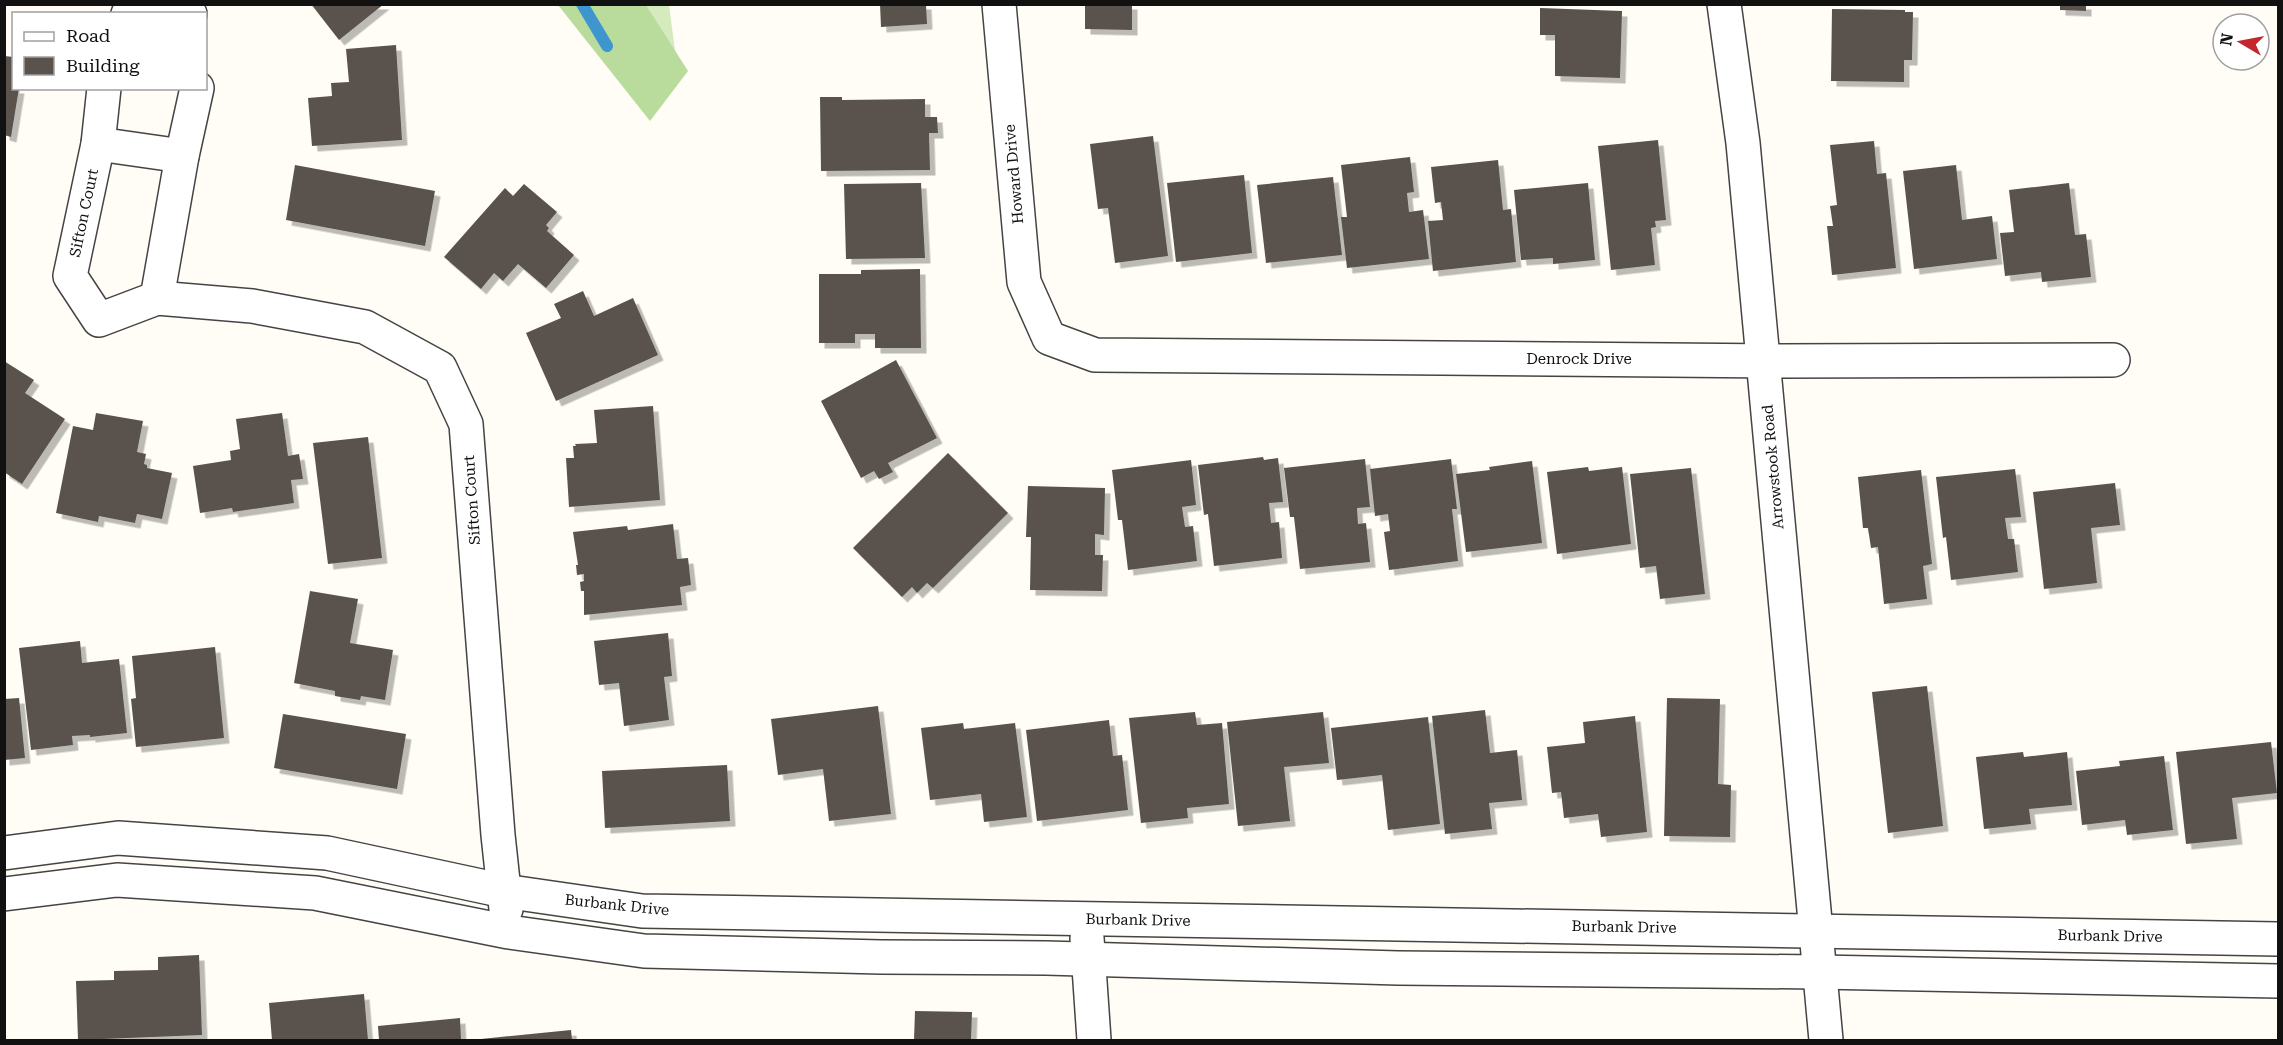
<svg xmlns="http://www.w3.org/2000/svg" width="2283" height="1045" font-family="'Roboto Serif',serif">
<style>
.green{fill:#d5ebbd}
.forest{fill:#b9dc9c}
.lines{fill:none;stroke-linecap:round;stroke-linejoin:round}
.stream{stroke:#3f96cf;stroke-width:12}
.building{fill:#5a524d;filter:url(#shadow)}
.minor-casing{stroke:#444;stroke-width:36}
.minor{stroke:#fff;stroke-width:33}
.labels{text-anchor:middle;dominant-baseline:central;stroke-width:6;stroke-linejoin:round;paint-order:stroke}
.street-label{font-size:15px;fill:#111;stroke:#fff}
</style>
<defs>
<filter id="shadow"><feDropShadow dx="5.5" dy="5.5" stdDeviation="0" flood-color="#0004"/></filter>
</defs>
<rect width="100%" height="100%" fill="#fffdf5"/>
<path class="green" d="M 609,5 L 669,5 L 678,73 Z"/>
<path class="forest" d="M 558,5 L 646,5 L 688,71 L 650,121 Z"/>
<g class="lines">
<path class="stream" d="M 582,4 L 607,46"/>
</g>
<g class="building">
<path d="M 311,4 L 384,4 L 339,40 Z"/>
<path d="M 880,4 L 926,4 L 927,24 L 881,27 Z"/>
<path d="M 1085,4 L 1132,4 L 1132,30 L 1085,29 Z"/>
<path d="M 2060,4 L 2086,4 L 2086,11 L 2060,10 Z"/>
<path d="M 1540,8 L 1622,11 L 1620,78 L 1555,76 L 1555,35 L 1540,35 Z"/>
<path d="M 1832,9 L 1905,10 L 1905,12 L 1913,12 L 1912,60 L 1904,60 L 1904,82 L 1831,81 Z"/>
<path d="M 396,45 L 402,140 L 312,146 L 308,98 L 332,96 L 331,83 L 349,82 L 346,49 Z"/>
<path d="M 4,56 L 14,57 L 14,88 L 19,88 L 11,137 L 4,135 Z"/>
<path d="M 820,97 L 842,97 L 842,100 L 925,99 L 925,117 L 937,117 L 938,133 L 929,133 L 930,170 L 821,171 Z"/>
<path d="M 1153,136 L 1168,256 L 1115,263 L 1108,208 L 1098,209 L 1090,144 Z"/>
<path d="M 1658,140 L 1666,220 L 1655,221 L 1656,227 L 1651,228 L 1655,265 L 1611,270 L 1598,146 Z"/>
<path d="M 1874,141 L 1877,174 L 1886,173 L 1896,268 L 1832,275 L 1827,226 L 1833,226 L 1830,206 L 1837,205 L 1830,145 Z"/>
<path d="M 1410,157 L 1414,192 L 1407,193 L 1409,212 L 1423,210 L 1429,259 L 1347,268 L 1341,217 L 1347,217 L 1341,165 Z"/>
<path d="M 1498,160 L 1503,210 L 1511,209 L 1516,262 L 1433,271 L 1428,221 L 1443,220 L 1441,202 L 1435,203 L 1431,167 Z"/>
<path d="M 295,165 L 435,191 L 425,246 L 286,220 Z"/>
<path d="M 1956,165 L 1962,220 L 1992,216 L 1997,259 L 1914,269 L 1903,171 Z"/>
<path d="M 1244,175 L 1252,253 L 1176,262 L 1167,183 Z"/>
<path d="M 1333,177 L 1342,255 L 1266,263 L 1257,185 Z"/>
<path d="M 921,183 L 925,258 L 846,259 L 844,184 Z"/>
<path d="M 1588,183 L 1595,260 L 1553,264 L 1553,258 L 1521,260 L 1514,190 Z"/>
<path d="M 2069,183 L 2075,235 L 2086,234 L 2091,277 L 2042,282 L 2041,272 L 2005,276 L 2000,233 L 2014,232 L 2009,190 Z"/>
<path d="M 524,184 L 557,212 L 546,225 L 549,228 L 547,231 L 574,255 L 546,288 L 518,264 L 503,281 L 494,273 L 481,289 L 444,257 L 505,188 L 513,196 Z"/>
<path d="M 920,269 L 921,348 L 875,348 L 875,334 L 855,334 L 855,343 L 819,343 L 819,274 L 861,274 L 861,270 Z"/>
<path d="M 583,291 L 594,316 L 633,298 L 658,355 L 556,401 L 526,333 L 561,318 L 554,304 Z"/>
<path d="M 896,360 L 937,438 L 888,463 L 893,472 L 879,479 L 874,471 L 861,478 L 821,401 Z"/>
<path d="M 4,361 L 34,380 L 25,393 L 65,419 L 22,484 L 4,472 Z"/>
<path d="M 653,406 L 660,500 L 569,507 L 566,458 L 574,458 L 573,446 L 576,446 L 575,444 L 597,443 L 594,410 Z"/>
<path d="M 96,413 L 143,421 L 137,452 L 146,454 L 144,464 L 147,465 L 147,468 L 172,473 L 162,519 L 137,514 L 135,523 L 99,516 L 98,522 L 56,513 L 73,426 L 93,430 Z"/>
<path d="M 282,413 L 288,456 L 299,454 L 303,479 L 291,480 L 294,503 L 233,512 L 232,508 L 200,513 L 193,466 L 231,460 L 230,451 L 240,449 L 236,419 Z"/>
<path d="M 368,437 L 382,558 L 328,564 L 313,443 Z"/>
<path d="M 948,453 L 1008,513 L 933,588 L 927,583 L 917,593 L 912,587 L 902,597 L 853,548 Z"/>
<path d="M 1263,457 L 1264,460 L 1278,458 L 1283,502 L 1269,503 L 1271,523 L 1279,522 L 1282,558 L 1214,566 L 1208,514 L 1204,515 L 1198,465 Z"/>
<path d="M 1365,459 L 1370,507 L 1357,508 L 1358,524 L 1366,523 L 1370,562 L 1300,569 L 1294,517 L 1290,517 L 1284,468 Z"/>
<path d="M 1451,459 L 1457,509 L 1452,509 L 1458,561 L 1389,570 L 1384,532 L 1390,531 L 1388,514 L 1375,516 L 1370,469 Z"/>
<path d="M 1191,460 L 1196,505 L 1182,507 L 1185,527 L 1193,526 L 1197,561 L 1128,570 L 1122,520 L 1118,520 L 1112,470 Z"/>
<path d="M 1532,461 L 1542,543 L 1466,552 L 1456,474 L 1490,470 L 1489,467 Z"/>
<path d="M 1588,467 L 1589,471 L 1622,467 L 1631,544 L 1557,554 L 1547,472 Z"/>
<path d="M 1691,468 L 1705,594 L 1660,599 L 1656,566 L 1640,568 L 1630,474 Z"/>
<path d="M 2015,469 L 2021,517 L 2005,518 L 2008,539 L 2014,539 L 2018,572 L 1951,580 L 1946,537 L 1943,538 L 1936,477 Z"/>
<path d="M 1921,470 L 1932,564 L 1923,566 L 1927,599 L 1884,604 L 1878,547 L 1871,548 L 1868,528 L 1863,528 L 1858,477 Z"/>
<path d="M 2115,483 L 2120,525 L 2091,528 L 2097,583 L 2044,589 L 2033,492 Z"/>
<path d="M 1028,486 L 1105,488 L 1104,535 L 1095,534 L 1095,555 L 1103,555 L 1102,591 L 1030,590 L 1031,537 L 1026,537 Z"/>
<path d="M 673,524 L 677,559 L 688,558 L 691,585 L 680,587 L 682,605 L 584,615 L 584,591 L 581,591 L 580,582 L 584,581 L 584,574 L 577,575 L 576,565 L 578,565 L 573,532 L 627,526 L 628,530 Z"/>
<path d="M 310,591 L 358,599 L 350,643 L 393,650 L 385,700 L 361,696 L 360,700 L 335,696 L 335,691 L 294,683 Z"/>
<path d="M 668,633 L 672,676 L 664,677 L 669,720 L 624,726 L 619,683 L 599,685 L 594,641 Z"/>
<path d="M 80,641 L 82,663 L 119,659 L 127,733 L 90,737 L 90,735 L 72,736 L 73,745 L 31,750 L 19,648 Z"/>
<path d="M 215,647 L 224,738 L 136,747 L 131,699 L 136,698 L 132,656 Z"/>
<path d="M 1927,686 L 1943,826 L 1888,833 L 1872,692 Z"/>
<path d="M 19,698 L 25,758 L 4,760 L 4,699 Z"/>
<path d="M 1667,698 L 1720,699 L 1718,784 L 1731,785 L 1730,837 L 1664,836 Z"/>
<path d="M 878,706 L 891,814 L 829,821 L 823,769 L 778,775 L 771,719 Z"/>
<path d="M 1485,710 L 1490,753 L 1517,750 L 1522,800 L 1489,803 L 1492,829 L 1445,834 L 1432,716 Z"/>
<path d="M 1195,712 L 1197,725 L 1222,723 L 1229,804 L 1187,808 L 1188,818 L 1141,823 L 1129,718 Z"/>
<path d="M 1323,712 L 1329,763 L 1284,767 L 1290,821 L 1238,826 L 1227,722 Z"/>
<path d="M 283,714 L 406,734 L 397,789 L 274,768 Z"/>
<path d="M 1635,716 L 1647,832 L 1601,837 L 1598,814 L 1564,818 L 1561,792 L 1552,793 L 1547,747 L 1585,743 L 1583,722 Z"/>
<path d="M 1428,717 L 1440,824 L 1388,830 L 1382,775 L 1337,780 L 1331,728 Z"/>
<path d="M 1109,720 L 1113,756 L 1122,755 L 1128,810 L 1037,821 L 1026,730 Z"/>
<path d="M 963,723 L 964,729 L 1015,723 L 1027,817 L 984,822 L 981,794 L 930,800 L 921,728 Z"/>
<path d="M 2271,742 L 2277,793 L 2232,798 L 2237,839 L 2186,844 L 2176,752 Z"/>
<path d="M 2023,752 L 2024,757 L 2067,752 L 2072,805 L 2029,809 L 2031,824 L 1984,829 L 1976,757 Z"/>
<path d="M 2164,756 L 2173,830 L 2127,835 L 2125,820 L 2082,825 L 2076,771 L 2120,766 L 2119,761 Z"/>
<path d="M 727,765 L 730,821 L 605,828 L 602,771 Z"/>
<path d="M 199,955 L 202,1035 L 78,1040 L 76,981 L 114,980 L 114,971 L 158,970 L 158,957 Z"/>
<path d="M 364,994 L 368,1040 L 272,1040 L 269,1003 Z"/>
<path d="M 915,1011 L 972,1012 L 971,1040 L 914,1040 Z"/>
<path d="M 460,1018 L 461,1040 L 379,1040 L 378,1026 Z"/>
<path d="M 571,1030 L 572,1040 L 481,1040 L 481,1039 Z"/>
</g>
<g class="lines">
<defs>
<g id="minor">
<path d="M 167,4 L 190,14"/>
<path d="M 999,4 L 1024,282 L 1049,338 L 1095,355 L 1779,361 L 2113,360"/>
<path d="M 1724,4 L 1743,143 L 1826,1040"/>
<path d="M 128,14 L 156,4"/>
<path d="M 104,88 L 98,144 L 70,276 L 99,320 L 157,298 L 252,306 L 365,327 L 440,368 L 466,424 L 498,835 L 506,909"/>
<path d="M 98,144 L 182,156"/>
<path d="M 157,298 L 182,156 L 197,88"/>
<path d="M 4,853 L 118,838 L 327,853 L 504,891 L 642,911 L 2278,939"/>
<path d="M 4,894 L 117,880 L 315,893 L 509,932 L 644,951 L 881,957 L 1046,958 L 1398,968 L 1819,972 L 2278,981"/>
<path d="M 1087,938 L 1094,1040"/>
</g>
</defs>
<use href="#minor" class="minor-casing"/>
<use href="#minor" class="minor"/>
</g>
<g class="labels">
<g class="street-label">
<text transform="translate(1014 174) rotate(-95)">Howard Drive</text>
<text transform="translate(84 213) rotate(-78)">Sifton Court</text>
<text x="1579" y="359">Denrock Drive</text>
<text transform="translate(1773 467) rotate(-95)">Arrowstook Road</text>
<text transform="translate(472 500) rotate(-94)">Sifton Court</text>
<text transform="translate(617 905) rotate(6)">Burbank Drive</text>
<text transform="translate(1138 920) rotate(1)">Burbank Drive</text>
<text transform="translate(1624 927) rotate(1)">Burbank Drive</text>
<text transform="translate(2110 936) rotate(1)">Burbank Drive</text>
</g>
</g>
<rect width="2283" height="1045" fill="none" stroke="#111111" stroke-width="12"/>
<rect x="12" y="12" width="195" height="78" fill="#ffffff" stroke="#a0a0a0" stroke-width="1.5"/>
<rect x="24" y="32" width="30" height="9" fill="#ffffff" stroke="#a0a0a0" stroke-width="1.5"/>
<text x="66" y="42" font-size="18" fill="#111111">Road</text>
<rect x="24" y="57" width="30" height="18" fill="#5a524d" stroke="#a0a0a0" stroke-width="1.5"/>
<text x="66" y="72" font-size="18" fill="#111111">Building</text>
<g transform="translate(2241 42) rotate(280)"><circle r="28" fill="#ffffff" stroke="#a0a0a0" stroke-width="1.5"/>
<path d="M0-4.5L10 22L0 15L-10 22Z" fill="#c4262e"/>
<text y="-9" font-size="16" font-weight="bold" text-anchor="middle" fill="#111111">N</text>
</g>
</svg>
